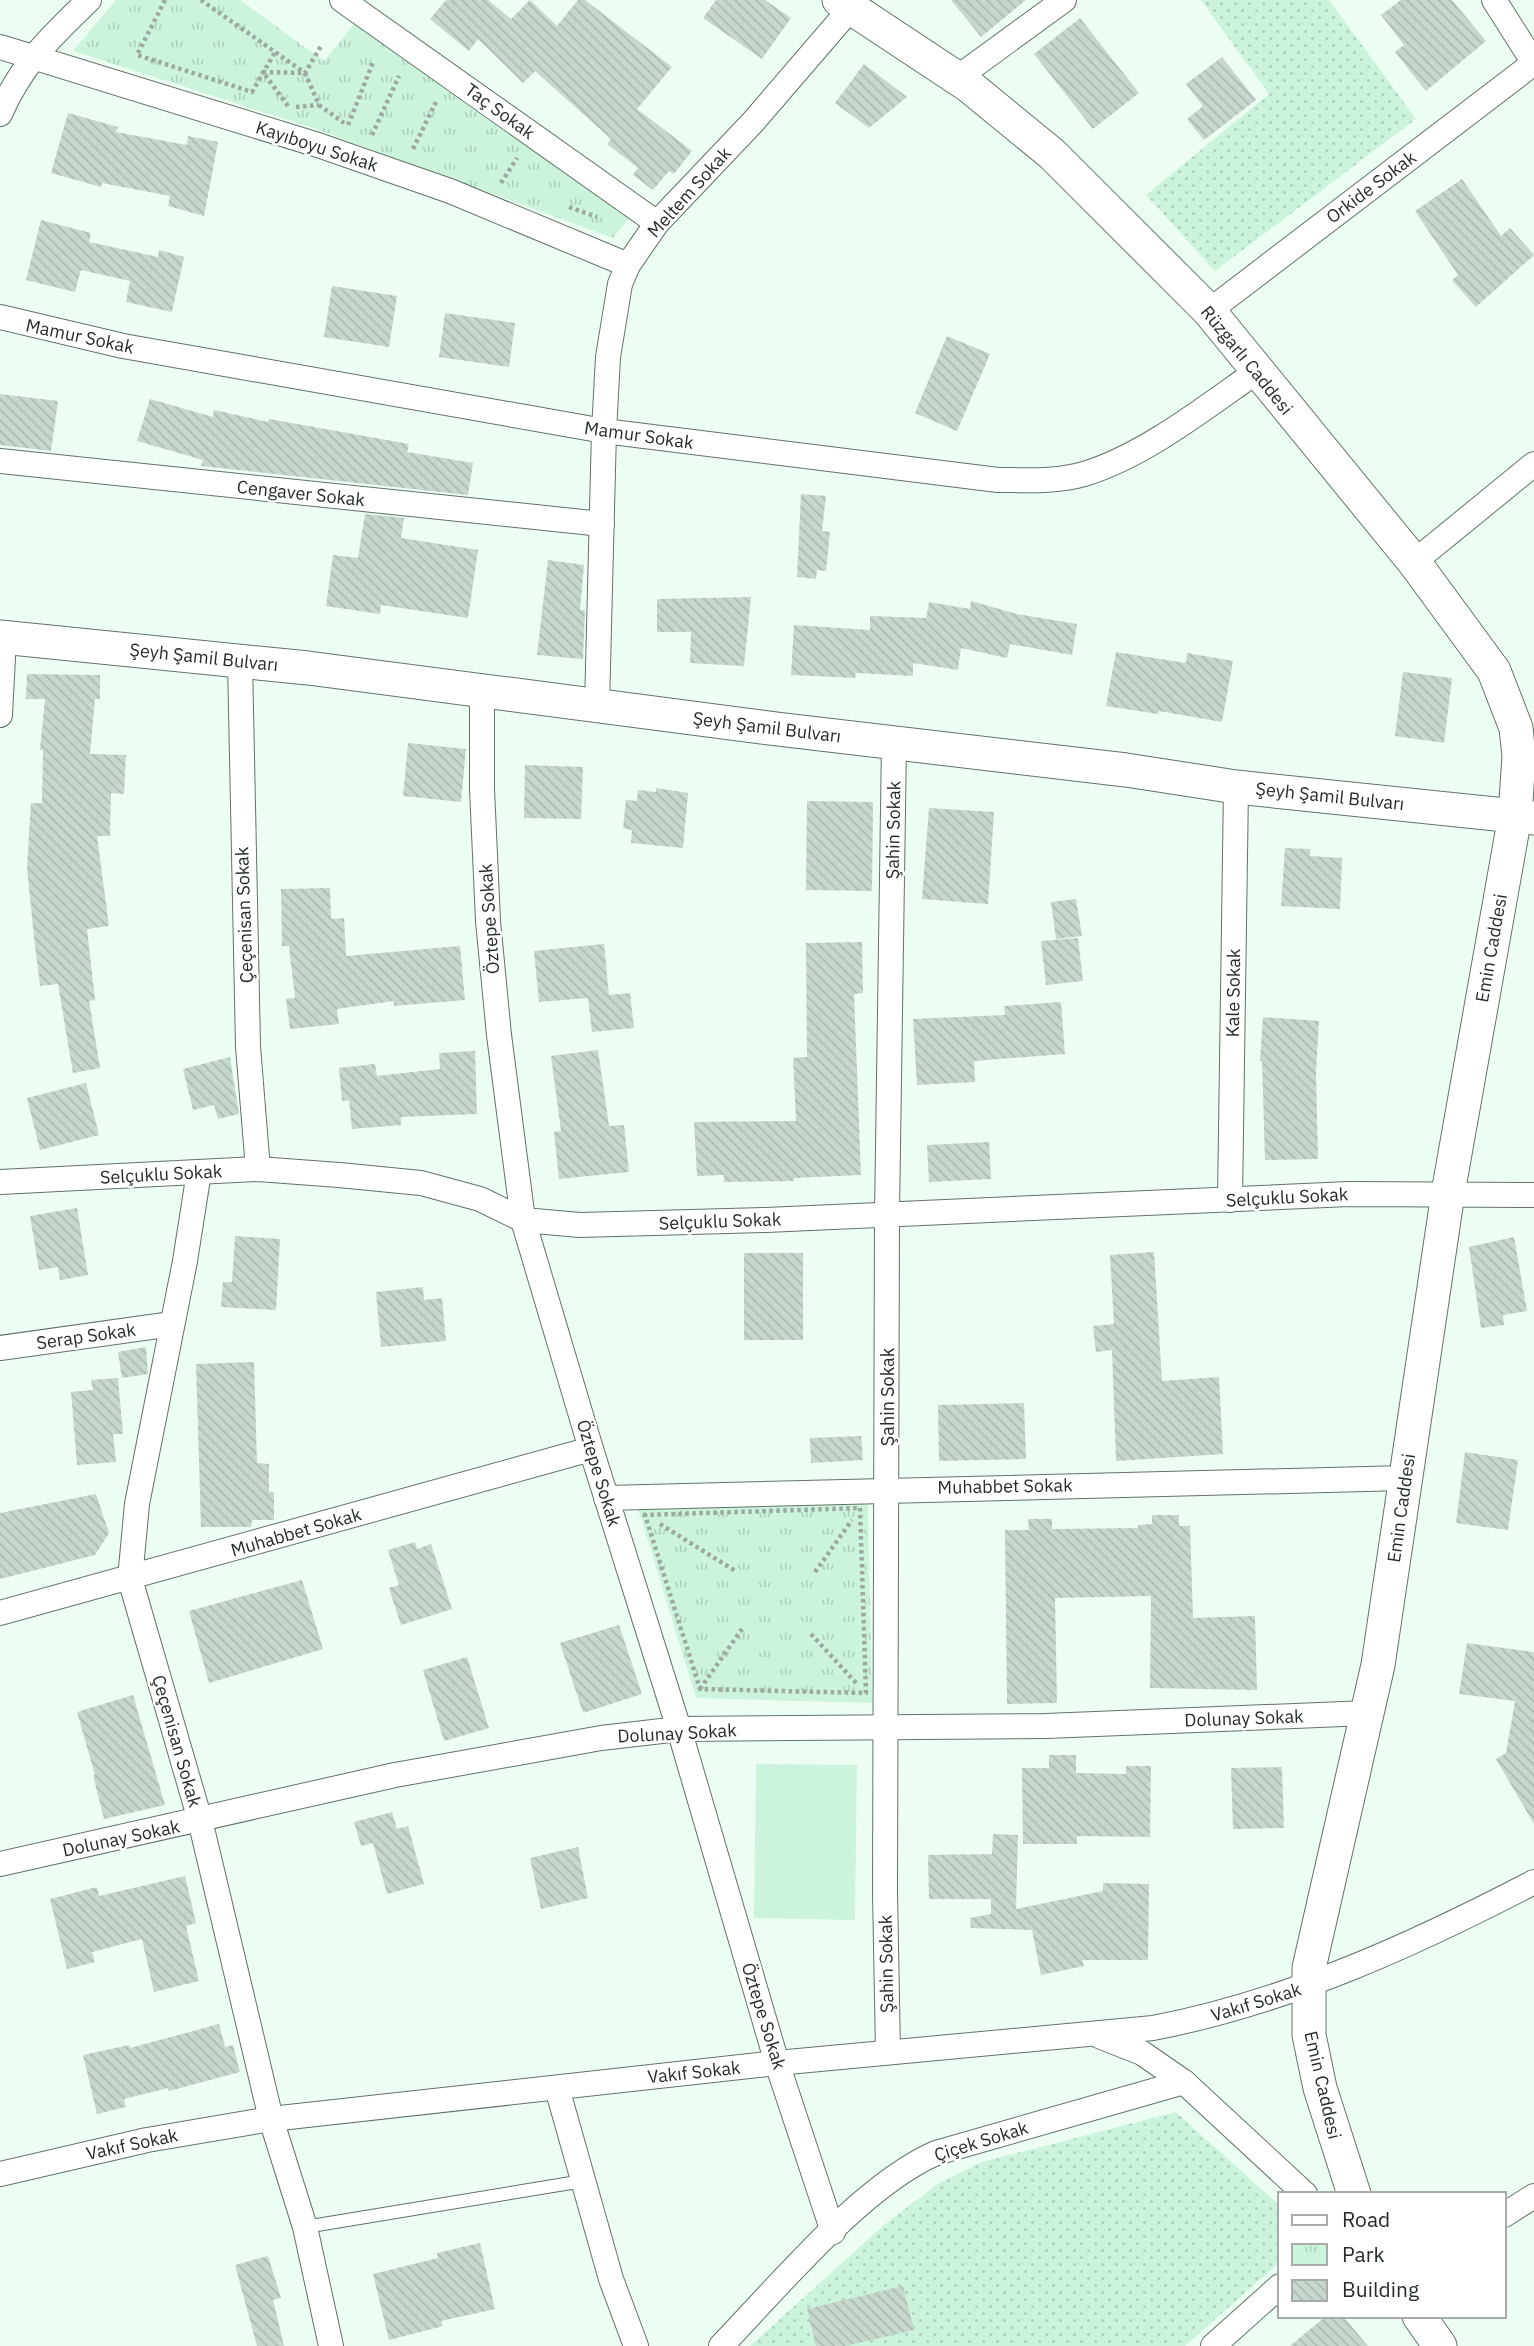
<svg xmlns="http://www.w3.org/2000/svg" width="1534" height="2346" font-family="'IBM Plex Sans',sans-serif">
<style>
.grass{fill:url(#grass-dots)}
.park{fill:url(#park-tufts)}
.pitch{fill:#ccf4dd}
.building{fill:url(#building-back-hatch)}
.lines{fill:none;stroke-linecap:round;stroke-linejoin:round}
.lane-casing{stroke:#627268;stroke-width:14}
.street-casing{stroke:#627268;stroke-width:26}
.secondary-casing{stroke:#627268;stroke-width:35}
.path{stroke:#9ba9a1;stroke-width:4.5;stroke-dasharray:3.5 3.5;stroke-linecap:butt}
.lane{stroke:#fff;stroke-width:12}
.street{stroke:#fff;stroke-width:24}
.secondary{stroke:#fff;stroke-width:33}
.labels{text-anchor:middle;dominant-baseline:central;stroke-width:5;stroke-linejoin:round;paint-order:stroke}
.street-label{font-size:18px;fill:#262d29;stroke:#fff}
</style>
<defs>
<pattern id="grass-dots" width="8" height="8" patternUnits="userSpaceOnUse" patternTransform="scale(1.75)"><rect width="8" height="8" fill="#ccf4dd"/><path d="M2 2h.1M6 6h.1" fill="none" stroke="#afd2be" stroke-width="1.8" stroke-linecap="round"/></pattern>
<pattern id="park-tufts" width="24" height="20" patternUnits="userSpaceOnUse" patternTransform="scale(1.75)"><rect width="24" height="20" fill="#ccf4dd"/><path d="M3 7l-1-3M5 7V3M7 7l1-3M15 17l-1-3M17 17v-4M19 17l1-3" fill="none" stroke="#afd2be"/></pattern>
<pattern id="building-back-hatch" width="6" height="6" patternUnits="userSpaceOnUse" patternTransform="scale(1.75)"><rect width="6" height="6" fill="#c6d8cd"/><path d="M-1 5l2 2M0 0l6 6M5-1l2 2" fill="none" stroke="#aabab0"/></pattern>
</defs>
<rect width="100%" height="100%" fill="#ecfef3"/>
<g class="grass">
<path d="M 1201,0 L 1329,0 L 1416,119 L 1215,271 L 1146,195 L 1269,94 Z"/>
<path d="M 1176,2112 L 1280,2206 L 1280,2262 L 1185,2346 L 750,2346 L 884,2225 L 939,2183 L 982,2162 Z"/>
</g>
<g class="park">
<path d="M 116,0 L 240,0 L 324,61 L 354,24 L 632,215 L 613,238 L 313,128 L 73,51 Z"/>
<path d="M 868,1503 L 872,1703 L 696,1698 L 638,1508 Z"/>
</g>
<path class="pitch" d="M 756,1764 L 857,1765 L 855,1920 L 754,1918 Z"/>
<g class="building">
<path d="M 446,0 L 488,0 L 511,19 L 530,0 L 557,26 L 578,0 L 585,0 L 672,67 L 637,109 L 692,151 L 674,174 L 669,171 L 653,190 L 633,175 L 638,168 L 607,144 L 611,139 L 535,71 L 523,83 L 478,39 L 469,51 L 430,19 Z"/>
<path d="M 716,0 L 765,0 L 791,18 L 762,59 L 703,18 Z"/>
<path d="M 951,0 L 1026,0 L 981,37 Z"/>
<path d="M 1401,0 L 1452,0 L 1486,41 L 1426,91 L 1395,52 L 1404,45 L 1381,15 Z"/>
<path d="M 1080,18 L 1139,93 L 1093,129 L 1034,54 Z"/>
<path d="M 1222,57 L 1256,100 L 1204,140 L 1187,119 L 1203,106 L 1186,84 Z"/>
<path d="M 864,64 L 907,97 L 869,128 L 835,103 Z"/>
<path d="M 68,113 L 118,127 L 116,132 L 187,145 L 188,136 L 218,142 L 204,216 L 168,206 L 170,196 L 102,183 L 101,187 L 51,173 Z"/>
<path d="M 1462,179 L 1501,236 L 1510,228 L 1534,255 L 1476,307 L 1452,280 L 1458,275 L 1415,211 Z"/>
<path d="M 41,220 L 91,233 L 89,242 L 158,257 L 159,250 L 184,257 L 172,312 L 126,302 L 130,281 L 81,270 L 75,292 L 26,280 Z"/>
<path d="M 332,286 L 397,296 L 389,347 L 324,337 Z"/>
<path d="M 445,313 L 515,323 L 509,367 L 439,357 Z"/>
<path d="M 947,336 L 990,354 L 957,431 L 915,413 Z"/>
<path d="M 0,394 L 58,401 L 51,451 L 0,445 Z"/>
<path d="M 150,399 L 213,417 L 214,410 L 268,422 L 269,419 L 409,444 L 407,452 L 473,463 L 468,495 L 201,466 L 203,460 L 137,441 Z"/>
<path d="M 801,494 L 826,496 L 822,531 L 830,532 L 826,571 L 817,570 L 816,579 L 797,577 Z"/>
<path d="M 365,514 L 404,518 L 401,538 L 478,550 L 468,618 L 381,605 L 380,614 L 326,606 L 333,555 L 358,558 Z"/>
<path d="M 548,560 L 584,565 L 580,610 L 585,610 L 583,659 L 537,655 Z"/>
<path d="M 751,597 L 744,666 L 690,663 L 691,632 L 657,632 L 657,599 Z"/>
<path d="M 971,601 L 1017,614 L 1077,624 L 1072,655 L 1010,644 L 1007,658 L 961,648 L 958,670 L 913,663 L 913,676 L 856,673 L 855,678 L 791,675 L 794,625 L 870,630 L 870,616 L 926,618 L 929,602 L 970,609 Z"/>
<path d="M 1116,652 L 1186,663 L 1187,653 L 1233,661 L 1222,722 L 1159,711 L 1158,714 L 1106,706 Z"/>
<path d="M 1403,672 L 1452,678 L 1444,743 L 1395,736 Z"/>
<path d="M 27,674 L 100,675 L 100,699 L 95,699 L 90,754 L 126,755 L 124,794 L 111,793 L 110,836 L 97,836 L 109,926 L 87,929 L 95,1000 L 89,1001 L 100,1068 L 73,1073 L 58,984 L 40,986 L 34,937 L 27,868 L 31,803 L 42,803 L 43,750 L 40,750 L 45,699 L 26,699 Z"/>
<path d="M 408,743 L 466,749 L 461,802 L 403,796 Z"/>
<path d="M 525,765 L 583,767 L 581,819 L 524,818 Z"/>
<path d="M 656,788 L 688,793 L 683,848 L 631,843 L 632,830 L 623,828 L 626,800 L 637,801 L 638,790 L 656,792 Z"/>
<path d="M 807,801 L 873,802 L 872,891 L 806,890 Z"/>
<path d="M 929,808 L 994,812 L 988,904 L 922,899 Z"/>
<path d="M 1285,848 L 1310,849 L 1310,856 L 1342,858 L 1340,909 L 1281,906 Z"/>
<path d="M 330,888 L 331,919 L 344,918 L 346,956 L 460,946 L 465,1000 L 394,1006 L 394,1001 L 337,1009 L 339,1024 L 290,1029 L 286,999 L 295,998 L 289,946 L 282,946 L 281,889 Z"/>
<path d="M 1076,899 L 1082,936 L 1056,939 L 1051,902 Z"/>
<path d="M 1078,938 L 1083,981 L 1046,985 L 1041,941 Z"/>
<path d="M 862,942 L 863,993 L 854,994 L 861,1175 L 794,1178 L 794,1181 L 724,1182 L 724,1175 L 697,1176 L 694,1122 L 796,1121 L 793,1058 L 807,1057 L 806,943 Z"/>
<path d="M 604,944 L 609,995 L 630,993 L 634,1028 L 592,1032 L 588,998 L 539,1002 L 534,951 Z"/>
<path d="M 1061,1002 L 1065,1054 L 974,1061 L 975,1082 L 917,1085 L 913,1019 L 1005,1015 L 1004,1006 Z"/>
<path d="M 1263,1017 L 1319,1021 L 1316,1071 L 1318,1159 L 1265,1160 L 1262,1061 L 1260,1061 Z"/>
<path d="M 598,1050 L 609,1126 L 624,1125 L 629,1172 L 559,1179 L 554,1132 L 561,1131 L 551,1056 Z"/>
<path d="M 475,1051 L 477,1114 L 401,1117 L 401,1125 L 352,1129 L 349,1100 L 342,1101 L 339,1068 L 375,1064 L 377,1076 L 440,1069 L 439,1053 Z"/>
<path d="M 230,1057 L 239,1114 L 218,1119 L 214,1105 L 193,1110 L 183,1069 Z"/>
<path d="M 86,1083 L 99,1135 L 40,1150 L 27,1098 Z"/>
<path d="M 989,1142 L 991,1179 L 929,1182 L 927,1145 Z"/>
<path d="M 77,1208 L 88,1275 L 60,1280 L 58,1267 L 39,1270 L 30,1216 Z"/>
<path d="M 235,1236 L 280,1239 L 276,1310 L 221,1307 L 223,1282 L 232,1282 Z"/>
<path d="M 1514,1237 L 1527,1311 L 1503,1315 L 1504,1325 L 1481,1328 L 1469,1247 Z"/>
<path d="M 1154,1252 L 1162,1381 L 1219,1377 L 1223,1454 L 1116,1461 L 1112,1350 L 1096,1352 L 1093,1326 L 1114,1324 L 1110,1255 Z"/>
<rect x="744" y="1253" width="59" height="87"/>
<path d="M 423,1287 L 424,1300 L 442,1298 L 446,1341 L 381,1347 L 376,1292 Z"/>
<path d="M 146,1347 L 148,1374 L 122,1378 L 118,1352 Z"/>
<path d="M 254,1362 L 257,1463 L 269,1464 L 269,1492 L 274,1492 L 274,1520 L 252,1520 L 251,1527 L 201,1527 L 196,1364 Z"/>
<path d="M 118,1378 L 123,1434 L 113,1434 L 116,1462 L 77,1465 L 71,1392 L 93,1390 L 91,1380 Z"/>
<path d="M 1024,1403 L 1026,1459 L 939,1461 L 938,1405 Z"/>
<path d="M 861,1436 L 863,1460 L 811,1463 L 810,1438 Z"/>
<path d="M 1465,1452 L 1518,1460 L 1508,1530 L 1456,1523 Z"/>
<path d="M 96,1494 L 109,1533 L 95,1555 L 0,1579 L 0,1513 Z"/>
<path d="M 1152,1515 L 1179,1515 L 1179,1526 L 1190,1526 L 1193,1618 L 1255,1616 L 1257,1690 L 1150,1688 L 1151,1596 L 1055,1598 L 1057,1703 L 1007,1704 L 1005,1530 L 1029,1530 L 1028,1519 L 1052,1519 L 1052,1529 L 1138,1528 L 1138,1525 L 1152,1524 Z"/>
<path d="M 415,1542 L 417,1549 L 431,1544 L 452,1609 L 401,1625 L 389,1588 L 399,1585 L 388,1550 Z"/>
<path d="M 302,1580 L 323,1649 L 209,1683 L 189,1611 Z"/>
<path d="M 619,1625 L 642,1694 L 583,1713 L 560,1643 Z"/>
<path d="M 1467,1643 L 1534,1652 L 1534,1824 L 1496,1759 L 1506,1753 L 1515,1701 L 1459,1694 Z"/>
<path d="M 467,1657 L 489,1728 L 444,1741 L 423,1670 Z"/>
<path d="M 133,1695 L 165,1805 L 104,1819 L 93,1775 L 95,1775 L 77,1712 Z"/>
<path d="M 1049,1755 L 1076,1755 L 1076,1773 L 1126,1774 L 1126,1766 L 1151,1766 L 1150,1837 L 1077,1836 L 1077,1844 L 1023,1844 L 1022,1768 L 1049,1768 Z"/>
<path d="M 1282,1767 L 1284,1828 L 1233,1829 L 1231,1768 Z"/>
<path d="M 392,1812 L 397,1829 L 408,1826 L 424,1884 L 387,1894 L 373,1843 L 361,1846 L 354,1822 Z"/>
<path d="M 993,1834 L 1018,1835 L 1016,1909 L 1103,1891 L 1103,1883 L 1149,1884 L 1148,1960 L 1082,1960 L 1084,1966 L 1041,1975 L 1032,1930 L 971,1928 L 970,1918 L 991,1914 L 991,1899 L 929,1899 L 928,1855 L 992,1854 Z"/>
<path d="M 578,1847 L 588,1898 L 541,1909 L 530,1858 Z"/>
<path d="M 185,1876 L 196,1923 L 186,1926 L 199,1981 L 154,1992 L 142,1939 L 92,1952 L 95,1962 L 67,1969 L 50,1899 L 97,1887 L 99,1896 Z"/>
<path d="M 219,2024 L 225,2047 L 233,2045 L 240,2072 L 169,2091 L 168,2088 L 124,2099 L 126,2107 L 97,2114 L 83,2055 L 129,2045 L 130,2048 Z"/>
<path d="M 480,2243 L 495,2309 L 441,2321 L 443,2326 L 389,2340 L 373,2274 L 438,2258 L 437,2253 Z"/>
<path d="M 268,2256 L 281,2298 L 273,2300 L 284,2346 L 257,2346 L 235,2265 Z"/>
<path d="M 903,2286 L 914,2330 L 845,2346 L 816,2346 L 807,2309 Z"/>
<path d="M 1326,2316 L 1343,2316 L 1368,2346 L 1290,2346 Z"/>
</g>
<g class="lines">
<defs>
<path id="lane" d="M 305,2227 L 583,2181"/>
<g id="street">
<path d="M 342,0 L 657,223"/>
<path d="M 0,47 L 318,145 L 450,191 L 628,265"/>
<path d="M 957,78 L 1064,0"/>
<path d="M 0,114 C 23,62 49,39 89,0"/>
<path d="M 1209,311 L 1534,63 L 1494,0"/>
<path d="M 0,317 L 123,346 L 604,431 L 998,480 C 1026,480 1057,482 1084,474 C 1144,456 1206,407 1256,372"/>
<path d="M 0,461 L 602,524"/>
<path d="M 1414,562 L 1534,464"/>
<path d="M 240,661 L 248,1047 L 258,1169"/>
<path d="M 482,692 L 482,789 L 488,921 L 499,1035 L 523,1220 L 591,1449 L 679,1729 L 777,2063 L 833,2232"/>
<path d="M 597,706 L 604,431 L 608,357 L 620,284 L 628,265 L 657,223 L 753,122 L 851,8"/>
<path d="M 0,715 L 4,638"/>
<path d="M 199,1172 L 185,1261 L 137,1504 L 130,1579 L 200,1820 L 271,2119 L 305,2227 L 331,2346"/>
<path d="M 0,1182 L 258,1169 L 339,1175 L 421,1183 L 480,1199 L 523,1220 L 580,1225 L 766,1220 L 1349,1194 L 1534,1195"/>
<path d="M 1230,1200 L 1236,787"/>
<path d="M 0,1348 L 172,1324"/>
<path d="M 606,1498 L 1405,1478"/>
<path d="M 0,1613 L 591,1449"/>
<path d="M 0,1864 L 395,1775 L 601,1738 L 679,1729 L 1046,1726 L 1368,1713"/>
<path d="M 1099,2036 L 1142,2053 L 1184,2082 L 1305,2194"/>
<path d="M 888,2052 L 885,1892 L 887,1214 L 894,742"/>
<path d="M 557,2088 L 611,2279 L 636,2346"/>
<path d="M 0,2174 L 147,2140 L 271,2119 L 777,2063 L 1153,2028 C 1288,2002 1413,1945 1534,1882"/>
<path d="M 1504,2215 L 1534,2196"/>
<path d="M 721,2346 C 779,2286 861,2186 936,2153 L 1184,2082"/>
<path d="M 1213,2346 L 1280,2286"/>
</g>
<g id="secondary">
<path d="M 839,0 L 969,86 L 1052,154 L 1209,311 L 1414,562 L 1494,671 L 1516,728 L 1519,756 L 1515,816 L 1448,1193 L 1378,1665 L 1309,1968 L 1309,2035 L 1320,2088 L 1354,2194"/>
<path d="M 0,637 L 308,668 L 777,729 L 1126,770 L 1236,787 L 1534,818"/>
<path d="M 1419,2316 L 1440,2346"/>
</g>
</defs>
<use href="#lane" class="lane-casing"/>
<use href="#street" class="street-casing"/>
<use href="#secondary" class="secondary-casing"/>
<g class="path">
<path d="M 165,0 L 137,55 L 252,92 L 275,52"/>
<path d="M 201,0 L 305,73 L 321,46"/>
<path d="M 288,106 L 263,72 L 305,73 L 319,105 L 344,123"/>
<path d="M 296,107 L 319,105"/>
<path d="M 348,125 L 374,60"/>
<path d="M 372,135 L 399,76"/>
<path d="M 413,149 L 436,102"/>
<path d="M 501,183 L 517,158"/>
<path d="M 569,207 L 597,217"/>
<path d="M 860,1508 L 866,1693 L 700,1689 L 645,1515 Z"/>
<path d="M 660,1524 L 737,1572"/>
<path d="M 815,1572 L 852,1520"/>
<path d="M 811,1634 L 858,1685"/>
<path d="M 700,1689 L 742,1629"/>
</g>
<use href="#lane" class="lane"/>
<use href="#street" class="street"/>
<use href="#secondary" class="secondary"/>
</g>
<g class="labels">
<g class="street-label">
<text transform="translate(500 111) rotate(36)">Taç Sokak</text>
<text transform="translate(317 146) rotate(18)">Kayıboyu Sokak</text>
<text transform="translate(1371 187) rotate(-37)">Orkide Sokak</text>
<text transform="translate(689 192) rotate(-48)">Meltem Sokak</text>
<text transform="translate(80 336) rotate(12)">Mamur Sokak</text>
<text transform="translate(1247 360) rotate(51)">Rüzgarlı Caddesi</text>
<text transform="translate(639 435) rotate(8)">Mamur Sokak</text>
<text transform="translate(301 493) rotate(6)">Cengaver Sokak</text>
<text transform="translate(204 657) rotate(6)">Şeyh Şamil Bulvarı</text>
<text transform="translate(767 727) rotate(7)">Şeyh Şamil Bulvarı</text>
<text transform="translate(1330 796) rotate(6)">Şeyh Şamil Bulvarı</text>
<text transform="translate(893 830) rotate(-89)">Şahin Sokak</text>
<text transform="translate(244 915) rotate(-92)">Çeçenisan Sokak</text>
<text transform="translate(489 919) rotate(-94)">Öztepe Sokak</text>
<text transform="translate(1491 948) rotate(-80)">Emin Caddesi</text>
<text transform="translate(1233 993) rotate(-89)">Kale Sokak</text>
<text transform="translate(161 1174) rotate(-3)">Selçuklu Sokak</text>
<text transform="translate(1287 1197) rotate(-3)">Selçuklu Sokak</text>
<text transform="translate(720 1221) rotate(-2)">Selçuklu Sokak</text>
<text transform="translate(86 1336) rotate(-8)">Serap Sokak</text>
<text transform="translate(887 1397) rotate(-90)">Şahin Sokak</text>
<text transform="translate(599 1473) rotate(73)">Öztepe Sokak</text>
<text transform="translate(1005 1486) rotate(-1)">Muhabbet Sokak</text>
<text transform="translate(1401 1508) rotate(-82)">Emin Caddesi</text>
<text transform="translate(296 1532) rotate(-16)">Muhabbet Sokak</text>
<text transform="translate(1244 1718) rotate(-2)">Dolunay Sokak</text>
<text transform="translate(677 1733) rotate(-3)">Dolunay Sokak</text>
<text transform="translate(177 1741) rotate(74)">Çeçenisan Sokak</text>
<text transform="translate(121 1838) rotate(-12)">Dolunay Sokak</text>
<text transform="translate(886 1964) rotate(-91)">Şahin Sokak</text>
<text transform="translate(1256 2002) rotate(-17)">Vakıf Sokak</text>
<text transform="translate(764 2016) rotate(73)">Öztepe Sokak</text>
<text transform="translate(694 2072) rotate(-6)">Vakıf Sokak</text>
<text transform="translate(1323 2085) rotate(77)">Emin Caddesi</text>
<text transform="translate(981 2141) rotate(-17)">Çiçek Sokak</text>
<text transform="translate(132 2144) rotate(-12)">Vakıf Sokak</text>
</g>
</g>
<rect x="1278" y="2192" width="228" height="126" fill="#ffffff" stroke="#a8aba9" stroke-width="2"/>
<rect x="1292" y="2215" width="35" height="10" fill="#ffffff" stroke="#a8aba9" stroke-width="2"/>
<text x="1342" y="2227" font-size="21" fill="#262d29">Road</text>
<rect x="1292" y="2244" width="35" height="21" fill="url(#park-tufts)" stroke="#a8aba9" stroke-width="2"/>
<text x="1342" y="2262" font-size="21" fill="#262d29">Park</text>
<rect x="1292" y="2280" width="35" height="21" fill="url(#building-back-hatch)" stroke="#a8aba9" stroke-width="2"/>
<text x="1342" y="2297" font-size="21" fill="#262d29">Building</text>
</svg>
